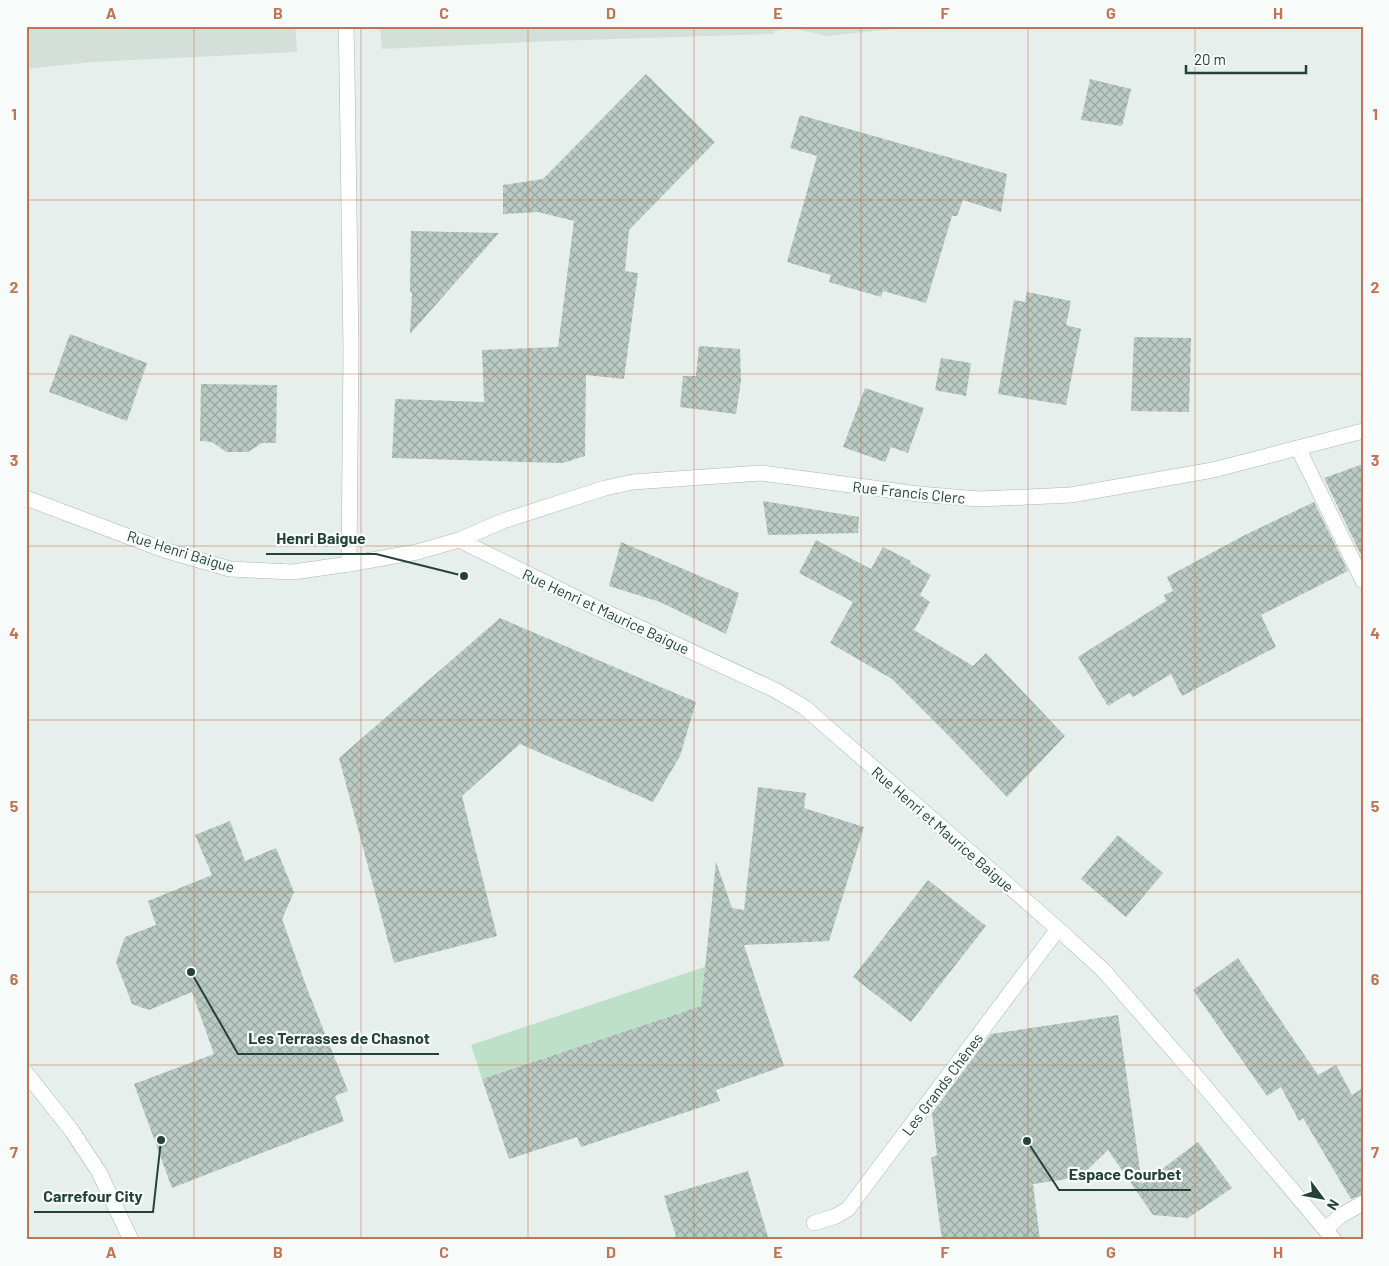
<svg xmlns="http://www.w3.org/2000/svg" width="1389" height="1266" font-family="Barlow,sans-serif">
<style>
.built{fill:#d4dfda}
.garden{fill:#bfe0c8}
.building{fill:url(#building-cross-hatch)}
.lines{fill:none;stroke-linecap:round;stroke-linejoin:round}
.lane-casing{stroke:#a8b8b2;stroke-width:16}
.street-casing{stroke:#a8b8b2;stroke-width:16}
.lane{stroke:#fff;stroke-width:15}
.street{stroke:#fff;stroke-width:15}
.grid{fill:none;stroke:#c07456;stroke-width:1;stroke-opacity:0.55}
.labels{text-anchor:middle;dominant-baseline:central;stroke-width:4.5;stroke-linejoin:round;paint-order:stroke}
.street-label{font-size:15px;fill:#24423a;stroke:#f7fbf9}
.leader{fill:none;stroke:#24423a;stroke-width:2}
.callout-dot{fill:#24423a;stroke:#f7fbf9;stroke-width:2}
.callout-label{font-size:16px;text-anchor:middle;font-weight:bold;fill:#24423a;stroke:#f7fbf9;stroke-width:4.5;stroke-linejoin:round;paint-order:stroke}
.neatline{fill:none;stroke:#c07456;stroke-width:2}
.grid-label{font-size:16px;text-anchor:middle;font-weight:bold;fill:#c07456}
</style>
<defs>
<pattern id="building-cross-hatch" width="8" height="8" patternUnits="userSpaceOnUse" patternTransform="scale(1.25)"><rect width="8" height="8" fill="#bbcac4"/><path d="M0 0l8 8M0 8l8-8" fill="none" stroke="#98a6a0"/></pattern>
</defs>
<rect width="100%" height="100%" fill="#e6efeb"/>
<g class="built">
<path d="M 26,26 L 295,26 L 297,52 L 92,62 L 26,69 Z"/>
<path d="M 380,26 L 921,26 L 827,36 L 791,28 L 774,31 L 773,34 L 551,41 L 382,49 Z"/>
</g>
<path class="garden" d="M 746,953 L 758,987 L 482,1079 L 471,1045 Z"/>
<g class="building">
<path d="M 646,74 L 715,142 L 629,230 L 625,271 L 638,273 L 624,379 L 586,375 L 585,456 L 563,463 L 392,458 L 395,399 L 484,402 L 482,350 L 558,347 L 574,221 L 538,212 L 503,214 L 503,185 L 543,179 Z"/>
<path d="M 1090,79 L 1131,89 L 1122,126 L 1081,120 Z"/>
<path d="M 800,115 L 1007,174 L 1001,212 L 963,200 L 957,216 L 952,216 L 926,303 L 883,291 L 881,297 L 829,282 L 831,275 L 787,262 L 817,156 L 790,148 Z"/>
<path d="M 411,231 L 499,233 L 410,334 L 412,293 L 410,291 Z"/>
<path d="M 1027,292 L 1071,301 L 1066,325 L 1081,329 L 1066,405 L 998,394 L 1014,300 L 1025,302 Z"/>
<path d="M 70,334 L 147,363 L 127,421 L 49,392 Z"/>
<path d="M 1134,337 L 1191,338 L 1189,412 L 1131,411 Z"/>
<path d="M 699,346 L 740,349 L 741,381 L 736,414 L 680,407 L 683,376 L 696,376 Z"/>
<path d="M 941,358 L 971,363 L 966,396 L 935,390 Z"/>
<path d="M 201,384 L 277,385 L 276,443 L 262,443 L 248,452 L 226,452 L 212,442 L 200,441 Z"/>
<path d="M 865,388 L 924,408 L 908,453 L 891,447 L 885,462 L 843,447 Z"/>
<path d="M 1363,464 L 1363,559 L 1324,478 Z"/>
<path d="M 763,501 L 859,517 L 858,533 L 768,535 Z"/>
<path d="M 1314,502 L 1348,571 L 1261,615 L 1276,647 L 1182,696 L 1171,674 L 1133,697 L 1129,693 L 1108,706 L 1078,657 L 1166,601 L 1164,595 L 1173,591 L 1167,577 L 1243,536 Z"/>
<path d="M 816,540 L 871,569 L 883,547 L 911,561 L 910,563 L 931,575 L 920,595 L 930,602 L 914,630 L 973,666 L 986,653 L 1065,736 L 1007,797 L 946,733 L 892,679 L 830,643 L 853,602 L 799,573 Z"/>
<path d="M 621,542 L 739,593 L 726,634 L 660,602 L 609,586 Z"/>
<path d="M 500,618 L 696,702 L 680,756 L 653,802 L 520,744 L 462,796 L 497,936 L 394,963 L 339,758 Z"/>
<path d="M 758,787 L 806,793 L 804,808 L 864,827 L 829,941 L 744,945 L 784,1066 L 716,1090 L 720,1101 L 581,1147 L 577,1137 L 509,1159 L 482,1079 L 701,1006 L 716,862 L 732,908 L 744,910 Z"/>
<path d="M 230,821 L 245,861 L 276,848 L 294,892 L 282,919 L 308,991 L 348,1091 L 335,1096 L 344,1121 L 172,1188 L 134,1084 L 214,1054 L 192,992 L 149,1010 L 132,1004 L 116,962 L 125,937 L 156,925 L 148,901 L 212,875 L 195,835 Z"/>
<path d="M 1118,835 L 1163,873 L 1126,917 L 1081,879 Z"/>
<path d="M 928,880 L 986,926 L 911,1022 L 853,977 Z"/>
<path d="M 1238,958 L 1318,1075 L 1336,1065 L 1352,1095 L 1363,1088 L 1363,1194 L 1351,1199 L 1303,1118 L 1299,1121 L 1281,1087 L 1267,1096 L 1193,990 Z"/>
<path d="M 1118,1015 L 1142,1184 L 1198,1142 L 1232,1188 L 1188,1218 L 1153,1215 L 1108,1150 L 1080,1177 L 1033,1184 L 1040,1240 L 942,1240 L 931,1158 L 937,1155 L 932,1113 L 991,1034 Z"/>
<path d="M 748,1171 L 769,1240 L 677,1240 L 664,1196 Z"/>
</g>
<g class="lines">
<defs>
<g id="lane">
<path d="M 346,26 L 347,69"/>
<path d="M 1298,448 L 1363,581"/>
<path d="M 814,1223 L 836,1216 L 848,1209 L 1058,929"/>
</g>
<g id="street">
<path d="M 347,69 L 351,350 L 349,564"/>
<path d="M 26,498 L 164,550 L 230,569 L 293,572 L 349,564 L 417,552 L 459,540 L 503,521 L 605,488 L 633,482 L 761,473 L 918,494 L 979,499 L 1071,495 L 1213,470 L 1363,431"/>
<path d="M 459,540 L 595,607 L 775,690 L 804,707 L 1058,929 L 1103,970 L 1201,1082 L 1334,1240"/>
<path d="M 26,1073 L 72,1131 L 99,1172 L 131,1240"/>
<path d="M 1326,1229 L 1340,1216 L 1363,1203"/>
</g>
</defs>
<use href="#lane" class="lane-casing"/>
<use href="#street" class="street-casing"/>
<use href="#lane" class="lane"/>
<use href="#street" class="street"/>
</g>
<path class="grid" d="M 194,26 L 194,1240M 361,26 L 361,1240M 528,26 L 528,1240M 694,26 L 694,1240M 861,26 L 861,1240M 1028,26 L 1028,1240M 1195,26 L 1195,1240M 26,200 L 1363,200M 26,374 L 1363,374M 26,546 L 1363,546M 26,720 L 1363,720M 26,892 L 1363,892M 26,1065 L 1363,1065"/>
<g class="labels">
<g class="street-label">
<text transform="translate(909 492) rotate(6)">Rue Francis Clerc</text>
<text transform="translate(181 551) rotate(17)">Rue Henri Baigue</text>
<text transform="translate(606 611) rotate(25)">Rue Henri et Maurice Baigue</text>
<text transform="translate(943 829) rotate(41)">Rue Henri et Maurice Baigue</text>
<text transform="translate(942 1084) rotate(-53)">Les Grands Chênes</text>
</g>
</g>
<path class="leader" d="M464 576L376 554H266M191 972L238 1054H439M1027 1141L1059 1190H1191M161 1140L153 1212H34"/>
<g class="callout-dot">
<circle cx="464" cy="576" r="5"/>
<circle cx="191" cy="972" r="5"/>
<circle cx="1027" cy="1141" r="5"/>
<circle cx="161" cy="1140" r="5"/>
</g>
<g class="callout-label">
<text x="321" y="544">Henri Baigue</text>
<text x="339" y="1044">Les Terrasses de Chasnot</text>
<text x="1125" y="1180">Espace Courbet</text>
<text x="93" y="1202">Carrefour City</text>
</g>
<rect width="1389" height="1266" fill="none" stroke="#f7fbf9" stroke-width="55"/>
<g transform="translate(1322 1198) rotate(122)" stroke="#f7fbf9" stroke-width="4" paint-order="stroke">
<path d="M0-4L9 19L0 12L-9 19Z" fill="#24423a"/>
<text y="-8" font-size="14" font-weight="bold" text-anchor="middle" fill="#24423a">N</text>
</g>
<path d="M1186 65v8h120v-8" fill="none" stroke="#24423a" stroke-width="2.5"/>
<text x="1194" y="65" font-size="15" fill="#24423a" stroke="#f7fbf9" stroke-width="4" paint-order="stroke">20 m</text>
<rect x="28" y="28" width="1334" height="1210" class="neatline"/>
<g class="grid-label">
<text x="111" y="19">A</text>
<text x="278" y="19">B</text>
<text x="444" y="19">C</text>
<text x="611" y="19">D</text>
<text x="778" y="19">E</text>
<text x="945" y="19">F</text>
<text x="1111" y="19">G</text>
<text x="1278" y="19">H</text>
<text x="14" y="120">1</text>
<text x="1375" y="120">1</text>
<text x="14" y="293">2</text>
<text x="1375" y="293">2</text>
<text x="14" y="466">3</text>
<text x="1375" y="466">3</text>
<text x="14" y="639">4</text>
<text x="1375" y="639">4</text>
<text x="14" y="812">5</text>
<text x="1375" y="812">5</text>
<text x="14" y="985">6</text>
<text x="1375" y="985">6</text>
<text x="14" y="1158">7</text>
<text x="1375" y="1158">7</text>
<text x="111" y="1258">A</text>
<text x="278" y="1258">B</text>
<text x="444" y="1258">C</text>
<text x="611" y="1258">D</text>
<text x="778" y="1258">E</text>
<text x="945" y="1258">F</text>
<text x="1111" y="1258">G</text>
<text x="1278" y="1258">H</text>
</g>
</svg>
